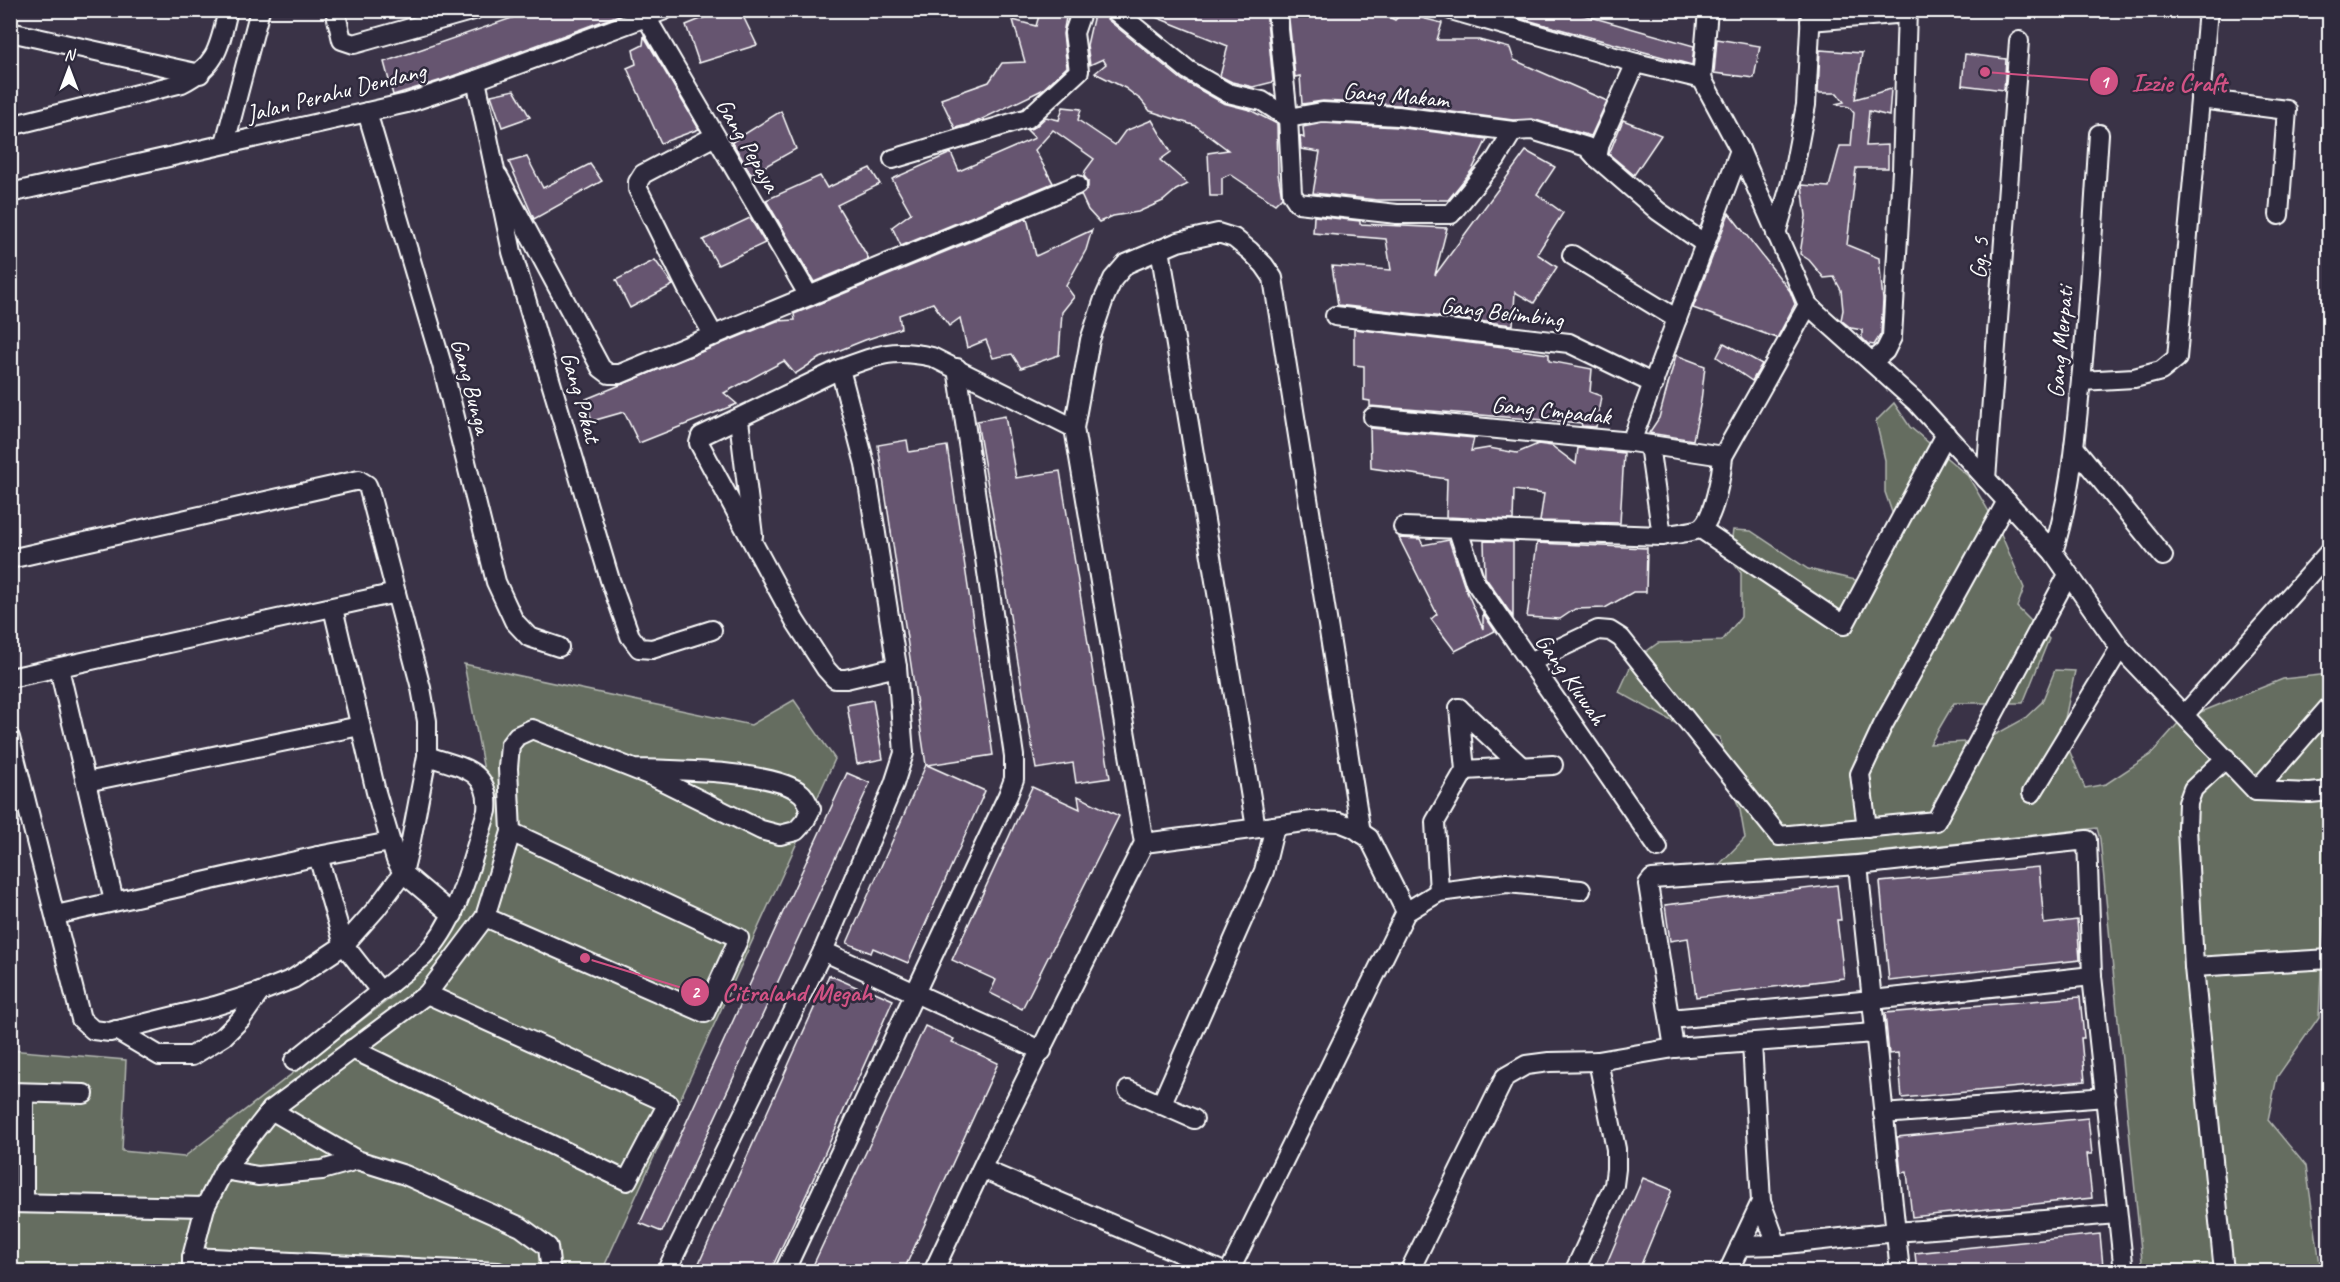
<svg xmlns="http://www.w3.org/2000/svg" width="2340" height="1282" font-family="Caveat,sans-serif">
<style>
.green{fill:#656d60;stroke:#b2b6b0;stroke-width:1.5}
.building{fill:#665570;stroke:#fff;stroke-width:1.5}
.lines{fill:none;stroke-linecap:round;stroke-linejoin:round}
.minor-casing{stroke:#fff;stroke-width:22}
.minor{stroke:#2f2a3d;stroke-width:18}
.labels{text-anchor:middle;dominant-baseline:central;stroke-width:5;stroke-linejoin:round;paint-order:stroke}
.street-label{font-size:24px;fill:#fff;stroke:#2f2a3d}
.leader{fill:none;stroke:#d15284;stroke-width:2}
.callout-dot{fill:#d15284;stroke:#2f2a3d;stroke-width:2}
.mark-label{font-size:18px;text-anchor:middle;font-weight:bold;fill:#fff}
.callout-label{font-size:26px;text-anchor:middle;font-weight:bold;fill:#d15284;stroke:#2f2a3d;stroke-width:5;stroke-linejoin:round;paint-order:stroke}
</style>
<rect width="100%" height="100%" fill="#3a3347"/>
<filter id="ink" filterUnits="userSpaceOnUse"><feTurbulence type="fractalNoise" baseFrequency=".0167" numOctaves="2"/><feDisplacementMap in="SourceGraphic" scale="12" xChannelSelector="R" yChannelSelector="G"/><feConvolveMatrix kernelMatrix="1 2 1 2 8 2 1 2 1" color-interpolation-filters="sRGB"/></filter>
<g filter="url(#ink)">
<g class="green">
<path d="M 1894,403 L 1910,427 L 1968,476 L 1998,527 L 2024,588 L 2017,607 L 2049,639 L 2023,703 L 1954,703 L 1930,744 L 1984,741 L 2024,719 L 2042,702 L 2055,670 L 2075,671 L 2062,733 L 2085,788 L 2106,784 L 2150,755 L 2181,720 L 2283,679 L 2329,674 L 2329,796 L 2319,1017 L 2277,1077 L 2268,1120 L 2306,1166 L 2321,1271 L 2143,1271 L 2100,839 L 2097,828 L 1714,870 L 1745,838 L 1740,810 L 1726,773 L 1720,737 L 1684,728 L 1619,692 L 1633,661 L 1658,643 L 1722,641 L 1741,617 L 1741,573 L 1729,557 L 1733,530 L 1751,531 L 1808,569 L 1864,582 L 1895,521 L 1885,492 L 1885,460 L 1876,421 Z"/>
<path d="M 464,664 L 751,725 L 794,700 L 835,759 L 602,1271 L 11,1271 L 10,1050 L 126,1060 L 122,1151 L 184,1157 L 392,997 L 460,920 L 485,776 Z"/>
</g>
<g class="building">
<path d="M 535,10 L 630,11 L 442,80 L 393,95 L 384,62 Z"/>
<path d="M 723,10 L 740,10 L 757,45 L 699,63 L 686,25 Z"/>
<path d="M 1095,10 L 1103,11 L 1107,19 L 1182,80 L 1223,103 L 1250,110 L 1277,124 L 1278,174 L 1282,197 L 1275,204 L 1230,174 L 1222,178 L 1222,196 L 1210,196 L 1208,153 L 1228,150 L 1196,126 L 1150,111 L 1141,100 L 1125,88 L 1095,73 L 1106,64 L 1103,59 L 1090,65 L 1087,45 Z"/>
<path d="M 1138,10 L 1266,10 L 1273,82 L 1253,87 L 1232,82 L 1220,76 L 1228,46 Z"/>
<path d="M 1288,10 L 1375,10 L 1395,20 L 1402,13 L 1442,23 L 1437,40 L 1479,40 L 1510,48 L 1514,60 L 1607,101 L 1591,136 L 1532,119 L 1513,120 L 1399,105 L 1323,101 L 1302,104 L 1300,76 L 1295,77 Z"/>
<path d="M 1502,10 L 1566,10 L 1694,46 L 1692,65 L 1501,13 Z"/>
<path d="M 1040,12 L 1067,12 L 1063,34 L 1067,67 L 1042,90 L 974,123 L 955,128 L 941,99 L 989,82 L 1002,63 L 1025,62 L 1013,20 L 1036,26 Z"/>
<path d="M 644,36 L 699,129 L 661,143 L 627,68 L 636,64 L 633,50 L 643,45 Z"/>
<path d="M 1717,39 L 1760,46 L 1754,78 L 1714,73 Z"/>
<path d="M 1820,50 L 1862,53 L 1855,99 L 1891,89 L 1889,116 L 1869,111 L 1866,146 L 1888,145 L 1888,168 L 1856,168 L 1847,245 L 1879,258 L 1883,300 L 1881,334 L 1874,345 L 1868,344 L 1862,338 L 1862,330 L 1851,328 L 1841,320 L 1843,310 L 1841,290 L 1834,277 L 1824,278 L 1809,260 L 1800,254 L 1806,216 L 1802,185 L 1829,187 L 1840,146 L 1851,146 L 1854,113 L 1849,107 L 1835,104 L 1844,102 L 1837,93 L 1818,93 Z"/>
<path d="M 1965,54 L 2006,59 L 2004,90 L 1962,85 Z"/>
<path d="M 514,90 L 530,117 L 502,127 L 491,95 Z"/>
<path d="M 1063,107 L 1081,109 L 1078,120 L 1115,145 L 1125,131 L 1152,120 L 1171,152 L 1160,160 L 1188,184 L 1176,190 L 1163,201 L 1138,212 L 1113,216 L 1099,222 L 1088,210 L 1081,195 L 1088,187 L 1088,181 L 1084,176 L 1085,171 L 1094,159 L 1053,130 L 1035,150 L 1053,183 L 901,246 L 892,227 L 911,213 L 892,179 L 951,153 L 959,171 L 1035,138 L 1027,130 L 1035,127 L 1046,117 L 1059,120 Z"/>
<path d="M 781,111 L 796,149 L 751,174 L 732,142 Z"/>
<path d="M 1623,120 L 1661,135 L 1634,175 L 1609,154 Z"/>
<path d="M 1323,123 L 1397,127 L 1487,139 L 1472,170 L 1448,200 L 1377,200 L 1313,193 L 1320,152 L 1301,149 L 1300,136 L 1304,138 L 1303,127 Z"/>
<path d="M 1526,151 L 1555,167 L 1537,194 L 1563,213 L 1537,254 L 1557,267 L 1534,303 L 1515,292 L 1513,325 L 1338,305 L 1332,266 L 1391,270 L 1386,239 L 1313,233 L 1314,216 L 1360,221 L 1360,224 L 1447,228 L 1435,275 Z"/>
<path d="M 527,157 L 543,188 L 590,164 L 602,181 L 534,219 L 509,162 Z"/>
<path d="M 870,168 L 880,184 L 837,205 L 869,259 L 814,282 L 766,200 L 820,176 L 827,188 Z"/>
<path d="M 1729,213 L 1790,291 L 1795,304 L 1777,338 L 1693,308 Z"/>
<path d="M 750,218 L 765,243 L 718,265 L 703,240 Z"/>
<path d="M 1027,218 L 1036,256 L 1092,230 L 1086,250 L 1066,286 L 1074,297 L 1062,312 L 1059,355 L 1021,368 L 1012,354 L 993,358 L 986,340 L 967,348 L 960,318 L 949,326 L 933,303 L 899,315 L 901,328 L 865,340 L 818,359 L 795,374 L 784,361 L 724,393 L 737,404 L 639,443 L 624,412 L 592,421 L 586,399 L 777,321 L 795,320 L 794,314 Z"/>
<path d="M 655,260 L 673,285 L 630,308 L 616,280 Z"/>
<path d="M 1354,329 L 1512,348 L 1512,349 L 1549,354 L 1549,361 L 1592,369 L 1590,392 L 1601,396 L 1596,427 L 1582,426 L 1581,423 L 1370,406 L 1370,401 L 1364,400 L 1364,366 L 1354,365 Z"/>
<path d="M 1724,343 L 1762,364 L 1752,381 L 1717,357 Z"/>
<path d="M 1676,355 L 1705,366 L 1701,401 L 1693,440 L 1649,433 L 1659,418 Z"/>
<path d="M 1005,416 L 1016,478 L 1060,471 L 1110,778 L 1076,783 L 1073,763 L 1036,769 L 977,421 Z"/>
<path d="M 1370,428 L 1474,438 L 1471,451 L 1489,448 L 1517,453 L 1538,444 L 1552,446 L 1576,464 L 1578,448 L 1624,453 L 1620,523 L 1540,521 L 1544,494 L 1514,490 L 1513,520 L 1446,517 L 1447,479 L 1371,468 Z"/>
<path d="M 907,440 L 909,452 L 947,446 L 993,755 L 927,765 L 985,791 L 908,963 L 873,948 L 871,953 L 847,943 L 926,765 L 878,445 Z"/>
<path d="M 1399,538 L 1420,539 L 1423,545 L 1449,540 L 1464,585 L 1483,629 L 1483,613 L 1495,631 L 1455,651 L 1431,619 L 1437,614 Z"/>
<path d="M 1484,541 L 1513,542 L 1513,617 L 1485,577 Z"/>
<path d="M 1537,543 L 1647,548 L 1646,592 L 1633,592 L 1605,608 L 1575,609 L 1560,619 L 1527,617 Z"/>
<path d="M 873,700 L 883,759 L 857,764 L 847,705 Z"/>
<path d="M 847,773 L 870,783 L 662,1232 L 640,1223 Z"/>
<path d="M 1032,787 L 1080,809 L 1078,796 L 1119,816 L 1022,1009 L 990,993 L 996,980 L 952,960 Z"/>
<path d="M 2039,867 L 2044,924 L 2077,920 L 2080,960 L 1889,981 L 1880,882 Z"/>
<path d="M 1837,885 L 1841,920 L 1837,920 L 1844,978 L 1696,997 L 1688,938 L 1670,941 L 1665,905 Z"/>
<path d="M 829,975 L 863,990 L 864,987 L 893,1000 L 807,1193 L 770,1272 L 695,1272 Z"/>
<path d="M 2080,997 L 2084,1038 L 2081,1038 L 2085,1081 L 1902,1098 L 1898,1053 L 1889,1054 L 1885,1013 Z"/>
<path d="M 925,1026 L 954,1039 L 952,1042 L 998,1063 L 903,1272 L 810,1272 Z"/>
<path d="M 2088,1118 L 2092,1154 L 2087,1154 L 2092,1198 L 1912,1217 L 1907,1172 L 1901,1173 L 1897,1137 Z"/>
<path d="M 1643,1178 L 1672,1190 L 1638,1272 L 1603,1272 Z"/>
<path d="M 2100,1234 L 2103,1266 L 2051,1272 L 1917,1272 L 1915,1253 Z"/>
</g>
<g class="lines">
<defs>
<g id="minor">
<path d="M 335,10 L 342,40 L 354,44 L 474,10"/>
<path d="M 1114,10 L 1188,70 L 1228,93 L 1262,101 L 1288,118 L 1322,112 L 1398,116 L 1513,131 L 1532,130 L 1587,147 L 1597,158 L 1600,143 L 1636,63"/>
<path d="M 1277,10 L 1288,118 L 1292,194 L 1298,203 L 1397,214 L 1451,214 L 1496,159 L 1513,131"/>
<path d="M 1451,10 L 1636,63 L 1702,79 L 1740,150 L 1808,305 L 1916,402 L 2053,552 L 2120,648 L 2256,791 L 2310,793 L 2330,791"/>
<path d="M 646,17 L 809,296"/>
<path d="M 1810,21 L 1907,13"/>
<path d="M 10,32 L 200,74"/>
<path d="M 1702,79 L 1708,10"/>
<path d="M 476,80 L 512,252 L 610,580 L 630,636 L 639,648 L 652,649 L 712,630"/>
<path d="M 2200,99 L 2287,110 L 2279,215"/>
<path d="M 367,112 L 442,365 L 496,582 L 514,621 L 529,637 L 559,647"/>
<path d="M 10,126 L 182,83 C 218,65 219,47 228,10"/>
<path d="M 225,143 L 260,10"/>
<path d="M 1597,158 L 1658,211 L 1705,244"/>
<path d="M 893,159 L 1028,118 L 1079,71 L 1074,33 L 1082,10"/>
<path d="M 498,176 L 601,368 L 609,374 L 620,374 L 1077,185"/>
<path d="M 10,193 L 407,103 L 476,80 L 665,10"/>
<path d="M 1776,234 L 1792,179 L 1806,105 L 1811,10"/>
<path d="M 1160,249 L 1256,828"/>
<path d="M 1572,255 L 1677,319"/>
<path d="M 1335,316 L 1569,343 L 1654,384"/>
<path d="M 714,336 L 687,288 L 638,189 L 638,182 L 643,174 L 715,136"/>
<path d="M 1872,362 L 1885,351 L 1892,337 L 1902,171 L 1907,10"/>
<path d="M 840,369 L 701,436 L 699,443 L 795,621 L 826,669 L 835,679 L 846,679 L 897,667"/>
<path d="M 2081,381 L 2134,378 L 2161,371 L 2177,358 L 2208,10"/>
<path d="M 1373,417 L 1631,442 L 1723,456"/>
<path d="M 739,420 L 753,536"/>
<path d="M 1631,442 L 1740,150"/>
<path d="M 1649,445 L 1662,536"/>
<path d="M 2074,447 L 2163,556"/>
<path d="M 1986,479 L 2019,41"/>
<path d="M 1403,527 L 1662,536 C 1671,534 1696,532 1702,527 C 1714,517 1722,472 1723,456 L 1808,305"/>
<path d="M 1701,529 L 1844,625 L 1946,434"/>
<path d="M 1458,530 L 1475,582 L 1658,848"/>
<path d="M 2053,552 C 2069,502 2074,451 2079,399 C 2089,311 2093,222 2099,134"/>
<path d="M 10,559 L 359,480 L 367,485 L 369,490 L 421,688 L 427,721 L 427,756 L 411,840 L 403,873 L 376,909 L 344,945 L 293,979 L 260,992 L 215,1006 L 110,1032 L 93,1030 L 81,1019 L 10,738"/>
<path d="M 333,608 L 376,792 L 396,860 L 403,873 L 453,915"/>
<path d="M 1530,662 L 1598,630 L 1610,631 L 1621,638 L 1779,836 L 1936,821 L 2068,575"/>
<path d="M 59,668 L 114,901"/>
<path d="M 10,678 L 396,593"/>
<path d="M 1459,708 L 1522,767"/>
<path d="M 2185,714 L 2330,551"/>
<path d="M 1465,770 L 1553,765"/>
<path d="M 86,782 L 360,726"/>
<path d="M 2256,791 L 2330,706"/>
<path d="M 2032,793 L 2120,648"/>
<path d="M 1867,828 L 1860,774 L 1883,725 L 2007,501"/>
<path d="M 1144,843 L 1312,821 L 1339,822 L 1354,828 L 1369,838 L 1406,912"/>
<path d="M 318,856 L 344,945 L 380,991"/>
<path d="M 1858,865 L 1900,1272"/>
<path d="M 1439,892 L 1435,822 L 1465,770 L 1459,708"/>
<path d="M 56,915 L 318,856 L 390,842"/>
<path d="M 485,917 L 705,1013 L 739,938 L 511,832"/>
<path d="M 823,951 L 1042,1051"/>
<path d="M 2194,967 L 2330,959"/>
<path d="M 1670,1019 L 1872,1000 L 2092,976"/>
<path d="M 116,1030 L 160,1056 L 192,1056 L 224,1036 L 241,1019 L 260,992"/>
<path d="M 1674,1048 L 1648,884 L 1652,879 L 1858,865 L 2087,840 L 2092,976 L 2124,1272"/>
<path d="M 352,1049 L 627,1181 L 668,1103 L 427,994"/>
<path d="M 294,1061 L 423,957 C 460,919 471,861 487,811 C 491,769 460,767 427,756"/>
<path d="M 1128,1090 L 1194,1119"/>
<path d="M 10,1092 L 84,1094"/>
<path d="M 24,1093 L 24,1203"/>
<path d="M 1161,1105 L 1264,871 L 1275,826"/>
<path d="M 271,1110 L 357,1160 L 405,1175 L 521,1227 L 548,1247 L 551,1272"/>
<path d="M 1883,1114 L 2106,1097"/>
<path d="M 982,1169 L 1224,1272"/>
<path d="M 224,1170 L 258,1176 L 322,1170 L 357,1160"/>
<path d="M 1761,1202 L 1777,1245"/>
<path d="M 10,1203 L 205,1207"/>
<path d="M 1740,1246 L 1777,1245 L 1896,1232 L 2117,1214"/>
<path d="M 192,1257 L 498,1272"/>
<path d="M 192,1272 L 192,1257 L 205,1207 L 224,1170 L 271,1110 L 427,994 L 485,917 L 511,832 L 508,768 L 510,745 L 517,736 L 532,729 L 654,777 L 761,830 L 780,835 L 796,831 L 805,821 L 811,809 C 808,804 805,796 801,793 C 773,770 672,770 634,769"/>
<path d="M 666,1272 L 823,951 L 894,784 L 904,753 L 897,667 L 865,464 L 840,369 C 878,355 890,348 932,357 L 1074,428"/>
<path d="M 784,1272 L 1008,795 L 1014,779 L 1014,756 L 957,368"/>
<path d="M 933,1272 L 986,1159 L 1144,843 L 1074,428 L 1090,340 L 1104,299 L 1113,279 L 1126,264 L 1178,242 L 1218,233 L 1234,238 L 1250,251 L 1264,265 L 1273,278 L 1361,833"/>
<path d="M 1229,1272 L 1406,912 L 1439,892 L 1507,883 L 1581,890"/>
<path d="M 1409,1272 L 1505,1077 L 1526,1065 L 1549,1062 L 1598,1061 L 1674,1048 L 1874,1033"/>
<path d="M 1574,1272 L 1614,1185 L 1616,1169 L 1616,1149 L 1598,1061"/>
<path d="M 1728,1272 L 1761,1202 L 1752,1043"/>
<path d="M 2224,1272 L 2194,967 L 2187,828 L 2188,803 L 2193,789 L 2226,758"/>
</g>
</defs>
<use href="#minor" class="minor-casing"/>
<use href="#minor" class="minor"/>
</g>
</g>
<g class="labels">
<g class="street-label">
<text transform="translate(336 92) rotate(-14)">Jalan Perahu Dendang</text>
<text transform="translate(1396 95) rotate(5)">Gang Makam</text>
<text transform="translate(748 145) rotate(60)">Gang Pepaya</text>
<text transform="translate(1979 258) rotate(-86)">Gg. 5</text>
<text transform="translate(1502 312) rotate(7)">Gang Belimbing</text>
<text transform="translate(2060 342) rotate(-85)">Gang Merpati</text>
<text transform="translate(471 386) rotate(75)">Gang Bunga</text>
<text transform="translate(581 397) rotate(74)">Gang Pokat</text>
<text transform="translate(1551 410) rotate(6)">Gang Cmpadak</text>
<text transform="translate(1571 679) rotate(55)">Gang Kluwah</text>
</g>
</g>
<path class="leader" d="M1985 72L2104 81M585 958L695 992"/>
<g class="callout-dot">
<circle cx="1985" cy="72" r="6"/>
<circle cx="585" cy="958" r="6"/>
<circle cx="2104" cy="81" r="15"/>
<circle cx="695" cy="992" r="15"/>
</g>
<g class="mark-label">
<text x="2104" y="88">1</text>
<text x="695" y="998">2</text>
</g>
<g class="callout-label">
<text x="2179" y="91">Izzie Craft</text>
<text x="797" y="1001">Citraland Megah</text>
</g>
<rect width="2340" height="1282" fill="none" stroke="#2f2a3d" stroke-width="36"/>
<rect x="18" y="18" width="2304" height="1246" fill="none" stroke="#fff" stroke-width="2" filter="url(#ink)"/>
<g transform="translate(69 69)" stroke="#2f2a3d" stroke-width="4.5" paint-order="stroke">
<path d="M0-4.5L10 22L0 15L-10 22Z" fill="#ffffff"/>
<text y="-9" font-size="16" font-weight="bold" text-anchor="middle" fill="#ffffff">N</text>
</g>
</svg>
